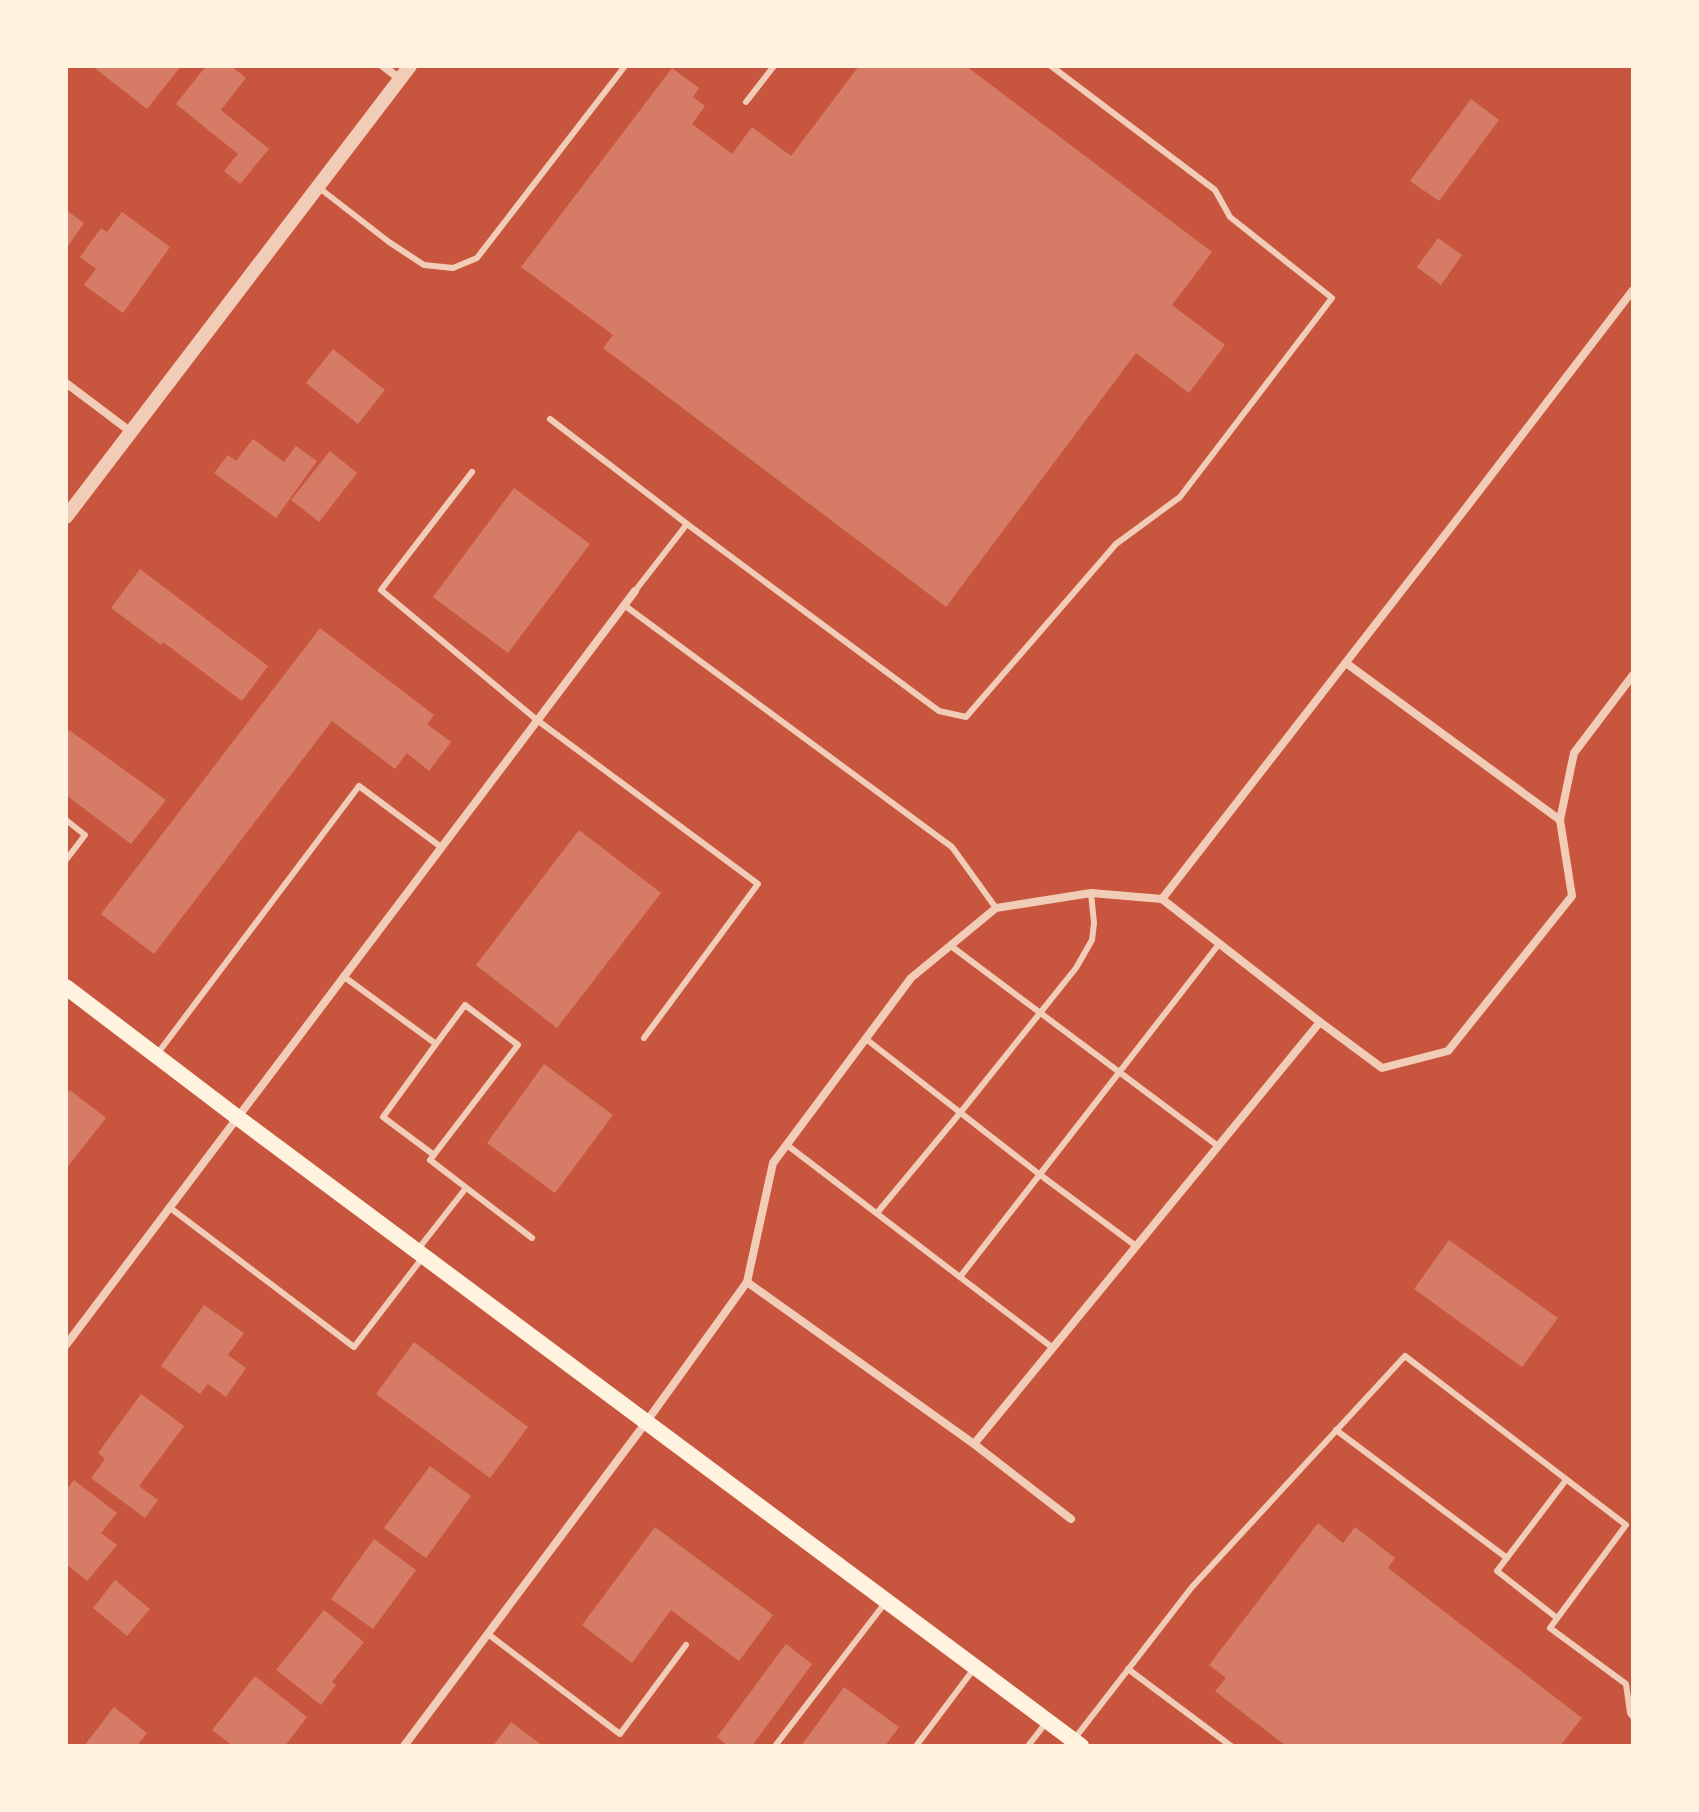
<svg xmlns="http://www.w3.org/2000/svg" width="1699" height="1812" font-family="'Space Grotesk',sans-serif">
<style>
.building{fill:#d67c66}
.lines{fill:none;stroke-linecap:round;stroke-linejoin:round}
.service{stroke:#f1ccb7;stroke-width:6}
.minor{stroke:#f1ccb7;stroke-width:8}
.tertiary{stroke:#f1ccb7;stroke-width:14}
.secondary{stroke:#fff3e0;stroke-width:16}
</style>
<rect width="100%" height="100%" fill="#c8553d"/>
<g class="building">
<path d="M 92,66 L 181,66 L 147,109 Z"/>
<path d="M 206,66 L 231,66 L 246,78 L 221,110 L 269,149 L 240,184 L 224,171 L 238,154 L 176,104 Z"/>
<path d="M 859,66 L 966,66 L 1212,252 L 1172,305 L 1225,345 L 1189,393 L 1136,353 L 946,607 L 603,348 L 613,335 L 521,267 L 672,68 L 699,88 L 693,97 L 705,106 L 692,124 L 732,154 L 752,127 L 791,156 Z"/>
<path d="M 1471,99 L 1499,120 L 1439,201 L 1410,181 Z"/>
<path d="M 66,210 L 84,223 L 66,249 Z"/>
<path d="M 122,212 L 170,247 L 123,313 L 84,285 L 96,269 L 80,257 L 101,228 L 107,232 Z"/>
<path d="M 1438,238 L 1462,255 L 1441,285 L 1417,267 Z"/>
<path d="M 333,349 L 385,390 L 358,424 L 306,383 Z"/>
<path d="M 253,439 L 284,462 L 296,446 L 317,461 L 276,518 L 214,473 L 228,455 L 236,461 Z"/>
<path d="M 330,451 L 357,473 L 319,522 L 291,500 Z"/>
<path d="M 514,488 L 590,544 L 508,653 L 433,597 Z"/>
<path d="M 140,569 L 268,666 L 242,701 L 163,642 L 161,645 L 111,608 Z"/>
<path d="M 320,628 L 434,715 L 427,724 L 451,742 L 429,771 L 407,753 L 395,769 L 332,721 L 154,954 L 101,914 Z"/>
<path d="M 69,730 L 166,800 L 131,844 L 66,795 L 66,734 Z"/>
<path d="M 579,830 L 661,893 L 557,1028 L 476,965 Z"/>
<path d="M 544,1064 L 613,1115 L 555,1193 L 487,1143 Z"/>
<path d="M 70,1090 L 106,1118 L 66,1169 L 66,1095 Z"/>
<path d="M 1449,1240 L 1558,1318 L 1522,1367 L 1414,1289 Z"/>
<path d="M 204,1305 L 244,1333 L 228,1355 L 246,1368 L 226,1397 L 208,1384 L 200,1394 L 161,1366 Z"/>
<path d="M 414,1342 L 528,1427 L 490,1478 L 376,1394 Z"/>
<path d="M 141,1394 L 184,1426 L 139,1486 L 158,1500 L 145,1518 L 91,1478 L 105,1459 L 98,1453 Z"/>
<path d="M 430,1466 L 471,1496 L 426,1558 L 384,1528 Z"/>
<path d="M 74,1480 L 117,1513 L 101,1533 L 117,1545 L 87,1581 L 66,1564 L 66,1490 Z"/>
<path d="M 1318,1523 L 1343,1543 L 1355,1527 L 1395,1558 L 1388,1568 L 1582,1718 L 1560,1746 L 1286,1746 L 1215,1691 L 1226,1678 L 1209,1665 Z"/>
<path d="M 655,1527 L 773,1615 L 739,1661 L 671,1610 L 632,1663 L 582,1625 Z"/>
<path d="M 374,1539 L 416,1570 L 373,1629 L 331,1599 Z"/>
<path d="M 115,1580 L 150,1609 L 127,1636 L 93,1608 Z"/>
<path d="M 324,1610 L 364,1642 L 332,1682 L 336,1685 L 321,1705 L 276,1670 Z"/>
<path d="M 786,1644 L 812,1664 L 752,1746 L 728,1746 L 717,1737 Z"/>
<path d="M 255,1676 L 307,1717 L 285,1746 L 233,1746 L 212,1730 Z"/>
<path d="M 844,1687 L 899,1727 L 885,1746 L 801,1746 Z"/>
<path d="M 114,1707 L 147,1733 L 137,1746 L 84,1746 Z"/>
<path d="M 511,1722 L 543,1746 L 493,1746 Z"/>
</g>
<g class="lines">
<g class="service">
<path d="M 746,102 L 774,66"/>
<path d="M 318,187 L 389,242 L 424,265 L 453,268 L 477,258 L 625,66"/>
<path d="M 550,419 L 687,524 L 635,591"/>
<path d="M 472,472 L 381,590 L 537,720 L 758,884 L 644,1038"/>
<path d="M 687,524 L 939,711 L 966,717 L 1116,544 L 1180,497 L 1332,298 L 1230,217 L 1215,190 L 1051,66"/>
<path d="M 624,605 L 952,847 L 996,908"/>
<path d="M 66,820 L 85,835 L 66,860"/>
<path d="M 951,946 L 1218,1146"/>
<path d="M 343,976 L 436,1044 L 465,1005 L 518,1045 L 430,1160 L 532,1238"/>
<path d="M 866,1039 L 1039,1174 L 1136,1246"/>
<path d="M 158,1053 L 359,786 L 441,847"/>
<path d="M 787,1145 L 1053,1348"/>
<path d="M 434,1155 L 383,1117 L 436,1044"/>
<path d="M 169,1207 L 354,1347 L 423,1257"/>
<path d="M 877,1213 L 960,1113 L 1076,968 L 1092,940 L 1094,923 L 1091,893"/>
<path d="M 419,1248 L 466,1188"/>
<path d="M 960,1277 L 1219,944"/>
<path d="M 1336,1430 L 1507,1558"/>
<path d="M 1557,1618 L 1497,1571 L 1566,1480"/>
<path d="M 488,1634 L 620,1734 L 686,1645"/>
<path d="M 1128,1669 L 1231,1746"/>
<path d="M 1075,1738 L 1192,1587 L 1405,1356 L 1626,1525 L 1550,1628 L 1626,1684 L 1630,1713 L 1633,1717"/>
<path d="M 775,1746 L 885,1603"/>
<path d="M 916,1746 L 973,1670"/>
<path d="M 1028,1746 L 1045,1724"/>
</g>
<g class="minor">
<path d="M 383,66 L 400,79"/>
<path d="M 66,383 L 131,432"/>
<path d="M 1346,663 L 1560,820"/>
<path d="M 1162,899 L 1320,1022"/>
<path d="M 747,1282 L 974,1444 L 1071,1519"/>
<path d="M 66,1345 L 635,591"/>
<path d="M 974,1444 L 1320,1022 L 1382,1068 L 1448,1051 L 1572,896 L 1560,820 L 1574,753 L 1633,675"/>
<path d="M 404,1746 L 647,1421 L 747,1282 L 773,1163 L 911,978 L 996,908 L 1091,893 L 1162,899 L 1469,504 L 1633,290"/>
</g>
<path class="tertiary" d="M 66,517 L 410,66"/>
<path class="secondary" d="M 66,987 L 237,1117 L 1081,1746"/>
</g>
<rect width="1699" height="1812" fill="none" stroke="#fff3e0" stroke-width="136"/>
</svg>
